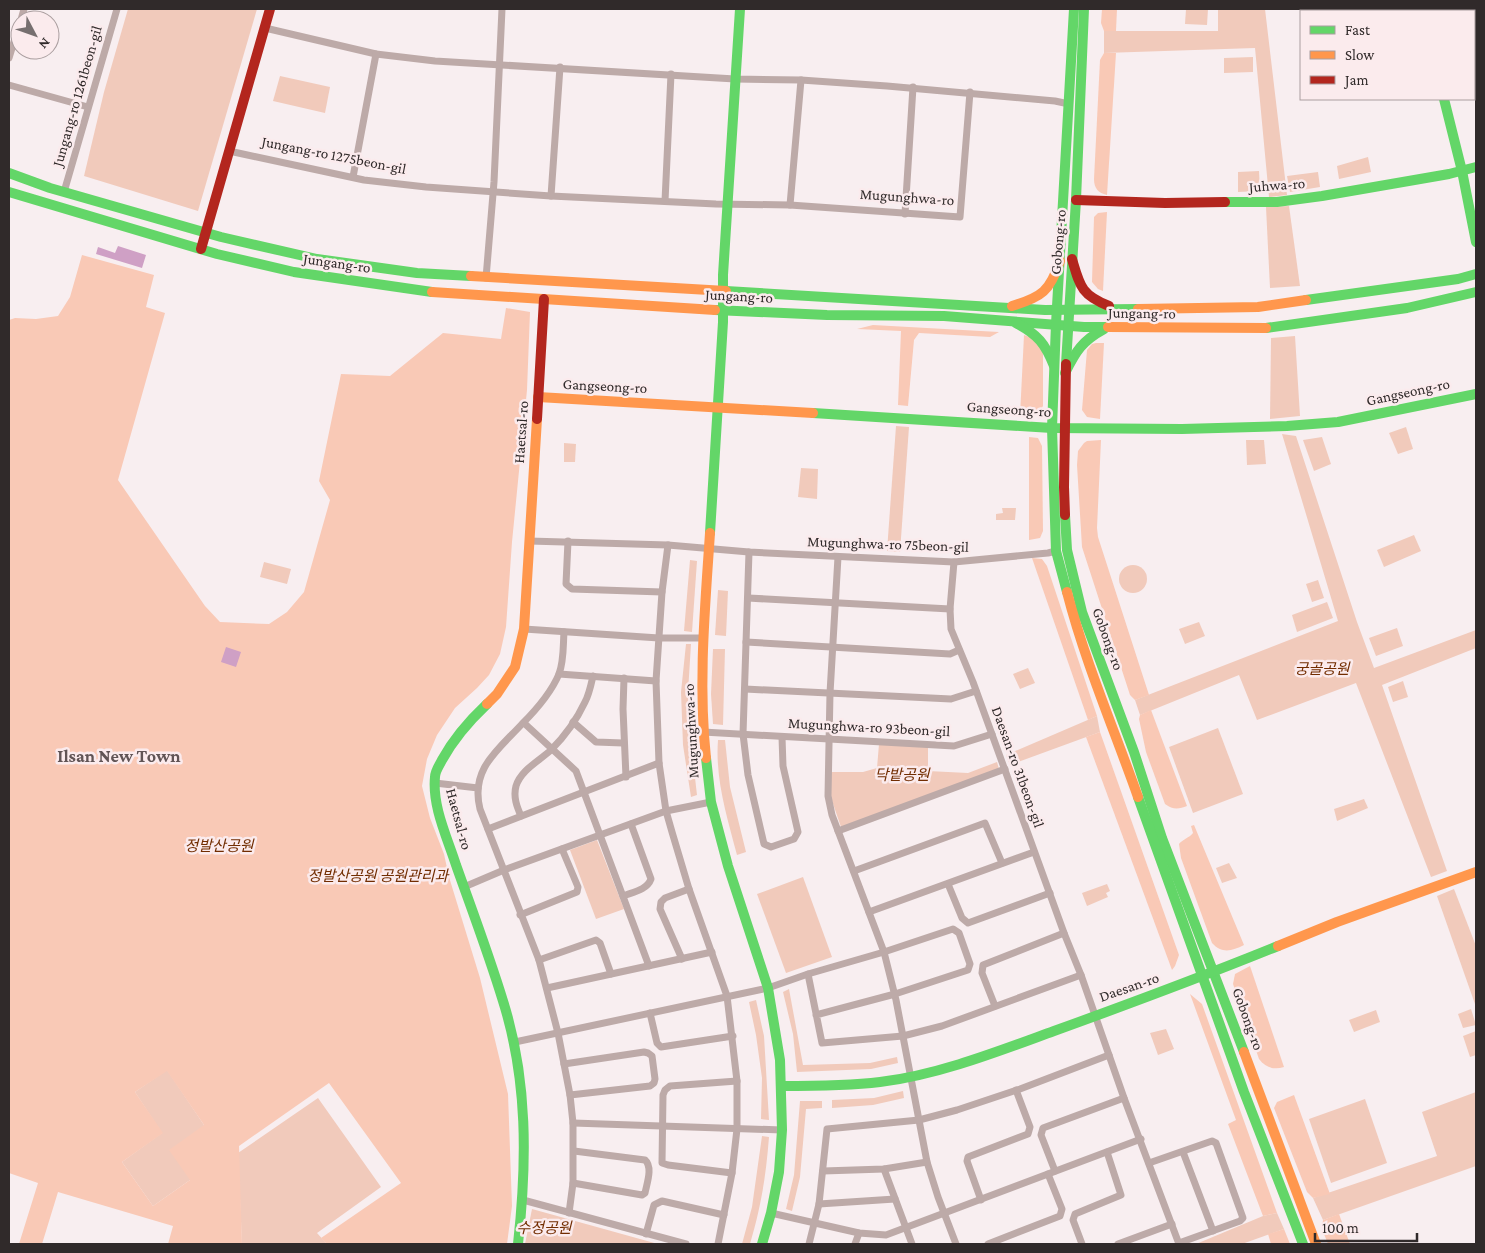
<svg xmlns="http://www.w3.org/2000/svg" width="1485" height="1253" font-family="'Crimson Pro','Noto Sans KR',serif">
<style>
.green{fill:#f1cabb}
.forest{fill:#f9c9b6;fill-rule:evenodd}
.water{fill:#cfa0c5}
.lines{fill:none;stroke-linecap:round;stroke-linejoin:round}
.street{stroke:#bdaaa8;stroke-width:7}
.fast{stroke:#63d668;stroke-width:10}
.slow{stroke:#ff974d;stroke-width:10}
.jam{stroke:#b3261e;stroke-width:10}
.labels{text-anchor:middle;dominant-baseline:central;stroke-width:5;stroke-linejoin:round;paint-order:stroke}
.street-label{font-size:15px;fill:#302a2a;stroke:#fbebed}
.park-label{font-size:15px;font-style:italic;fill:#722d01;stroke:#fbebed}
.quarter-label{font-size:18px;font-weight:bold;fill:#615455;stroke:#fbebed}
</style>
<rect width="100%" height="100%" fill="#f8eef0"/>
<g class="green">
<path d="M 128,9 L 257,9 L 198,211 L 84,176 L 104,92 Z"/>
<path d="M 1186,9 L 1208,9 L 1207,25 L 1185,24 Z"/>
<path d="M 1218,9 L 1265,9 L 1287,195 L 1269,197 L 1255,48 L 1104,53 L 1104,31 L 1218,31 Z"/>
<path d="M 1446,9 L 1476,9 L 1476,50 L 1474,50 L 1474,11 L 1446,11 Z"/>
<path d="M 1253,57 L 1253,72 L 1224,73 L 1224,58 Z"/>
<path d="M 280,76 L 330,87 L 325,113 L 273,101 Z"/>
<path d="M 1368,157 L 1371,172 L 1339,179 L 1337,166 Z"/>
<path d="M 1259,171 L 1260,191 L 1238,192 L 1238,172 Z"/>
<path d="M 1318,172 L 1320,187 L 1290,192 L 1287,176 Z"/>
<path d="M 1289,206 L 1300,286 L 1270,288 L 1266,207 Z"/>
<path d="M 1295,336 L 1300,416 L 1270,419 L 1271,338 Z"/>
<path d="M 896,426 L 909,427 L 900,552 L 887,551 Z"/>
<path d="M 1406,427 L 1413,449 L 1398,454 L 1389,433 Z"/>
<path d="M 1282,434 L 1296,436 L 1357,622 L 1374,668 L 1476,630 L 1476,648 L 1382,685 L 1447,871 L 1431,877 L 1356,683 L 1257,720 L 1239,675 L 1140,715 L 1135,700 L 1338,621 Z"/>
<path d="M 1322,437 L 1331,464 L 1314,471 L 1303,440 Z"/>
<path d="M 1246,440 L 1264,440 L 1266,464 L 1247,465 Z"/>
<path d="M 564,443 L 576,444 L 575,462 L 564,462 Z"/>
<path d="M 801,468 L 818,469 L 817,499 L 798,497 Z"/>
<path d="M 1002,508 L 1016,508 L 1015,520 L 996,520 L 996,514 L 1003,513 Z"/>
<path d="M 1414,535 L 1421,551 L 1384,567 L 1377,550 Z"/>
<path d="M 690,560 L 697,561 L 692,632 L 684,631 Z"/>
<path d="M 264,562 L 291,569 L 287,584 L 260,577 Z"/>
<circle cx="1133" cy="579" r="14"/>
<path d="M 1318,580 L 1324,598 L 1312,602 L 1306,584 Z"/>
<path d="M 718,590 L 728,591 L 726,636 L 715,635 Z"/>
<path d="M 1327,602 L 1333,618 L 1297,632 L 1292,615 Z"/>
<path d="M 1199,622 L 1205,636 L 1185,644 L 1179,629 Z"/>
<path d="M 1397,628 L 1403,646 L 1376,656 L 1369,638 Z"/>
<path d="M 686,644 L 691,644 L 688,692 L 691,743 L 697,795 L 691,797 L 683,745 L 681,692 Z"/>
<path d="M 713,649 L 725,649 L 723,725 L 713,724 L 711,694 Z"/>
<path d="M 1028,668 L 1035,683 L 1020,689 L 1013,674 Z"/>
<path d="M 1403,681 L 1408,697 L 1393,702 L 1388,687 Z"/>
<path d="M 1097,716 L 1100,732 L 1010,765 L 1006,755 Z"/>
<path d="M 1218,728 L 1243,794 L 1193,813 L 1169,747 Z"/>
<path d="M 718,740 L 725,740 L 730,787 L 746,852 L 737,855 C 727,817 715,779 718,740 Z"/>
<path d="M 879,744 L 928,747 L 928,771 L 968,773 L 997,762 L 999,769 L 841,827 L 830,795 L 831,772 L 863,772 L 877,768 Z"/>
<path d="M 1364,799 L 1368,808 L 1337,821 L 1334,809 Z"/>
<path d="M 597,840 L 624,909 L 596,919 L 570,850 Z"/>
<path d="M 1229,863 L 1237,878 L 1222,883 L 1216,868 Z"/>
<path d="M 803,877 L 832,957 L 786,973 L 757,894 Z"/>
<path d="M 1107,884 L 1110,891 L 1106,893 L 1108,897 L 1087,906 L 1082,893 Z"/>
<path d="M 1454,889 L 1476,946 L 1476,1007 L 1437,896 Z"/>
<path d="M 789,989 L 803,1065 L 870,1063 L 897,1057 L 898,1063 L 871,1069 L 797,1072 L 793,1034 L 783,992 Z"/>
<path d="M 756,1000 L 764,1036 L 769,1120 L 761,1119 L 762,1078 L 756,1035 L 749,1002 Z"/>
<path d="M 1471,1009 L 1476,1025 L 1463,1028 L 1458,1014 Z"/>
<path d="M 1376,1010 L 1380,1022 L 1354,1032 L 1349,1020 Z"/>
<path d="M 1166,1029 L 1174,1049 L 1158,1055 L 1150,1033 Z"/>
<path d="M 1476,1031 L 1476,1055 L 1470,1057 L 1463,1036 Z"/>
<path d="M 167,1070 L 204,1125 L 190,1180 L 153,1206 L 122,1162 L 162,1133 L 135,1092 Z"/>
<path d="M 903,1091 L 904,1098 L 873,1105 L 832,1108 L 832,1100 L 874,1098 Z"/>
<path d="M 1476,1092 L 1476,1166 L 1323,1220 L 1313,1198 L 1437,1156 L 1422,1112 Z"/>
<path d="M 318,1098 L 381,1187 L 317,1233 L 327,1244 L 242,1244 L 238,1153 Z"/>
<path d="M 1365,1099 L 1387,1163 L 1331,1183 L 1309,1119 Z"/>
<path d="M 800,1101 L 822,1101 L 822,1108 L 806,1109 L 800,1177 L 792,1211 L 786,1209 L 794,1175 Z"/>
<path d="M 762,1136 L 769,1137 C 766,1176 761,1207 750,1244 L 742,1244 L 752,1207 Z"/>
<path d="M 532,1209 L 658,1244 L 525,1244 Z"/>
<path d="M 1277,1213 L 1284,1229 L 1242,1244 L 1196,1244 L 1263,1216 Z"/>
</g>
<g class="forest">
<path d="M 1102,9 L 1117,9 L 1116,31 L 1104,31 L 1101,23 Z"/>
<path d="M 1104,53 L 1116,53 L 1107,195 C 1098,193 1094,188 1094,179 L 1100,60 Z"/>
<path d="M 1107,212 L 1103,291 L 1098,289 L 1092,282 L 1094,217 L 1098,213 Z"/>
<path d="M 82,255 L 154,275 L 146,307 L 165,313 L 118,480 L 205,606 L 220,622 L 269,624 L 287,612 L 304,592 L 330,500 L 319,481 L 341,374 L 390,376 L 443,333 L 501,339 L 506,308 L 530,312 L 527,390 L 512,542 L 506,627 L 500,654 L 489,675 L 477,688 L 455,708 L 437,735 L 427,759 L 422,786 L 430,818 L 444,854 L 449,877 L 480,978 L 508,1094 L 512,1206 L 507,1244 L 327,1244 L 321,1238 L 401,1183 L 329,1083 L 239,1146 L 242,1244 L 168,1244 L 173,1226 L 58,1192 L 42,1244 L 19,1244 L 38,1183 L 9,1173 L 9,320 L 15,318 L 36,319 L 58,316 L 70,297 ZM 167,1071 L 204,1125 L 169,1150 L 190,1180 L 153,1206 L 122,1162 L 163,1133 L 135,1092 Z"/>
<path d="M 873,325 L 999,332 L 990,337 L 919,333 L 914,340 L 908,406 L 898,405 L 901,331 L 857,329 Z"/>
<path d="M 1024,335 C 1033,338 1042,343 1043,354 L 1043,406 C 1038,416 1031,416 1020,416 Z"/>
<path d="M 1096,343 L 1104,343 L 1100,419 L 1087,417 L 1082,410 L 1087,350 L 1092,344 Z"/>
<path d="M 1029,437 L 1038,438 L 1042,446 L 1043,531 L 1040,538 L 1029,540 Z"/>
<path d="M 1101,440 L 1097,528 L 1098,537 L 1149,695 L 1135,700 L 1130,695 L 1082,547 L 1077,465 L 1078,451 L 1084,443 L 1087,441 Z"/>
<path d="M 1032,558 L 1042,559 L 1047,566 L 1097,716 L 1088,720 Z"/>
<path d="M 1151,710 L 1187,806 C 1179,809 1173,810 1165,804 L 1146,752 L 1139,719 L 1140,715 Z"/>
<path d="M 1100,732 L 1179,955 L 1175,966 L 1172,970 L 1086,737 Z"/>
<path d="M 1194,825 L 1244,945 C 1232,951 1222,954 1212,943 L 1181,858 L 1179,844 C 1183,839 1189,838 1193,833 L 1191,826 Z"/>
<path d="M 1250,966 L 1284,1067 C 1274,1070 1266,1068 1259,1059 L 1233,984 L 1235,974 Z"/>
<path d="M 1190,994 L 1202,1004 L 1277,1213 L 1263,1216 L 1228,1124 L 1236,1120 Z"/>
<path d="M 1294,1095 L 1330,1194 L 1313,1198 L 1307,1192 L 1274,1108 L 1277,1102 Z"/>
<path d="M 1339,1214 L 1350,1244 L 1328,1244 L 1322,1229 L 1323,1220 Z"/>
<path d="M 1284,1229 L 1290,1244 L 1271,1244 L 1268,1234 Z"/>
</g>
<g class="water">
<path d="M 118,246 L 146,255 L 142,268 L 96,254 L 98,247 L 115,253 Z"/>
<path d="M 226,647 L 241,652 L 236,667 L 221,662 Z"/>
</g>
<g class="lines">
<g class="street">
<path d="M 21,20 L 24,9"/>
<path d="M 265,28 L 376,54 L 435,61 L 735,79 L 801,80 L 887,86 L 1055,101 L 1069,104"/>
<path d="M 9,58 L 20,22"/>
<path d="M 9,85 L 88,107"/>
<path d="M 229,151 L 364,180 L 426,187 L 551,196 L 716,204 L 790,205 L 960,217 L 970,92"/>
<path d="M 353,177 L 376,54"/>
<path d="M 64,192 L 117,9"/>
<path d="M 551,196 L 560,67"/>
<path d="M 665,201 L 671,74"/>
<path d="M 790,205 L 801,80"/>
<path d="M 905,214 L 913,87"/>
<path d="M 486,278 L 494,182 L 502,9"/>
<path d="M 529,541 L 668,545 L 749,552 L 954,562 L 1048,553 L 1056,551"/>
<path d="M 568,541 L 566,584 L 572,589 L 662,592"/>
<path d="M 668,545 L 662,592 L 656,681 L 659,763 L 666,811 L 672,832 L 689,889 L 727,996 L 737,1081 L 737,1129 L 732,1173 L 718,1244"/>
<path d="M 749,552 L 743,734 L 748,775 L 764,844 L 771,847 L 794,839 L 798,832 L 783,766 L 782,737"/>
<path d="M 838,557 L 830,693 L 828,796 L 832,815 L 884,952 L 896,1000 L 927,1162 L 938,1197 L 956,1244"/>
<path d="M 954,562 L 950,609 L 951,629 L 973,682 L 1064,933 L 1081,975 L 1124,1098 L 1179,1244"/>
<path d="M 748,598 L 950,609"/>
<path d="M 524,629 L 659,638 L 704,638"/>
<path d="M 564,632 C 563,646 564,661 559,674 C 551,693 536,710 522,724 C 498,750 470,769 480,809 L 539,960 L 558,1033 L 570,1095 L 573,1123 L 573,1183 L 569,1213"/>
<path d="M 746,642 L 950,654 L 959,650"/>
<path d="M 559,674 L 656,681"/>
<path d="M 624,678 L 623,709 L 626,777"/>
<path d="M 745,689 L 951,699 L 976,691"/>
<path d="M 573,722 L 596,742 L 623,743"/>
<path d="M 524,723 L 576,771 L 649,966"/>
<path d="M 703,732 L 954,746 L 992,734"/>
<path d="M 435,783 L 478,788"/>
<path d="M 521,816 C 517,807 513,797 516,786 C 521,770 539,761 551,750 C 564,737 577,719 585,702 C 589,695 591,685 593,676"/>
<path d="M 488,829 L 659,763"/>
<path d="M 838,831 L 1005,769"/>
<path d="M 854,871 L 985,823 L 1002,863"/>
<path d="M 948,884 L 962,918 L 968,923 L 1050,893"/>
<path d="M 464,887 L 504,870 L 666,811 L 711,802"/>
<path d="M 623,896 C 633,892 647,890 651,879 L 631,824"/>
<path d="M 869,912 L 1034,852"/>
<path d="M 520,915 L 577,892 L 578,887 L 562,849"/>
<path d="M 682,959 L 660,909 L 661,902 L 665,898 L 689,889"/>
<path d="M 539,960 L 596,940 L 600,943 L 611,974"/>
<path d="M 547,988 L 712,952"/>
<path d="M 995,1006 L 982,973 L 983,965 L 1064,933"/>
<path d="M 650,1013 L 657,1043 L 661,1047 L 733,1036"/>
<path d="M 816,1015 L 895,994 L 968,970 L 970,964 L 959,933 L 953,929 L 884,952 L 808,974 L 822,1043 L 903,1036 L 942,1026 L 1081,975"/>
<path d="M 515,1042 L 768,988 L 808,974"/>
<path d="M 564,1064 L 644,1052 L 648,1053 L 652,1056 L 655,1079 L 654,1083 L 650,1086 L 570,1095"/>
<path d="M 573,1123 L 782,1130"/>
<path d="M 1183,1152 L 1213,1231"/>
<path d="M 1149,1163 L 1212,1141 L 1216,1143 L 1243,1218 L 1240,1221 L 1179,1243"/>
<path d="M 884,1169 L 912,1244"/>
<path d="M 823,1171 L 884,1169 L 927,1162"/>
<path d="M 1055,1171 L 1041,1135 L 1043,1128 L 1124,1098"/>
<path d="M 732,1173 L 668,1165 L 662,1163 L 663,1095 L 665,1090 L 670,1086 L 737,1081"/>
<path d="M 573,1183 L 642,1195 L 645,1193 C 647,1183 653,1167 645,1160 L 574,1151"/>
<path d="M 523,1200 L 686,1244"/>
<path d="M 981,1200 L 967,1161 L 968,1157 L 1028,1134 L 1030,1127 L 1016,1090"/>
<path d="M 819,1204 L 895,1199"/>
<path d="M 771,1213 L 859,1233 L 886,1235 L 1141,1139"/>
<path d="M 646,1234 L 654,1205 L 662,1201 L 724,1215"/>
<path d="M 809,1244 L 819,1204 L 827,1129 L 919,1120 L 957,1110 L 1020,1089 L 1109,1055"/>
<path d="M 855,1244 L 859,1233"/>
<path d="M 988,1244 L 1060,1216 L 1062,1209 L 1048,1174"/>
<path d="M 1082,1244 L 1073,1220 L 1075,1214 L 1121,1195 L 1107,1152"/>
<path d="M 1118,1244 L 1172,1224"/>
</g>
<g class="fast">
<path d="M 1444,99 L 1462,171 L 1476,242"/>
<path d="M 9,173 L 50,188 L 221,237 L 317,259 L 417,273 L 471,276"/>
<path d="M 9,192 L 217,254 L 294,272 L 432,292"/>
<path d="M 1225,202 L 1277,202 L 1322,196 L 1449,174 L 1476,167"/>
<path d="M 726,291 L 1045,310 L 1138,309"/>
<path d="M 1306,300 L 1458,279 L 1476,274"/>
<path d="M 715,310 L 827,315 L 944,316 L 1084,327 L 1108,327"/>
<path d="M 1016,323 C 1038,335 1045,343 1054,366"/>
<path d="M 1266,328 L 1407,308 L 1476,292"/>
<path d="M 1066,364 L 1076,200 L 1084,9"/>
<path d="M 1065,373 C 1076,351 1082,341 1104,329"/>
<path d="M 813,413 L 1052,428 L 1182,429 L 1287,426 L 1338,422 L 1476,394"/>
<path d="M 1065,515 L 1067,550 L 1082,612 L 1134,752 L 1162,838 L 1244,1052"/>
<path d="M 710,533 L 723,322 L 723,275 L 740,9"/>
<path d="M 1067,592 L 1056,551 L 1052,428 L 1056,324 L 1074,9"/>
<path d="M 487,704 C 469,721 454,738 442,760 C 439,766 435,771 435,777 C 432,806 447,837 456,865 C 472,910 489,955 503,1001 C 528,1080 527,1162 518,1244"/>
<path d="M 706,758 L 711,802 L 728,866 L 768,988 L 780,1060 L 782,1130 L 779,1172 L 771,1213 L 762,1244"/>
<path d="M 1138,797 L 1244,1092 L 1303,1244"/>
<path d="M 781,1086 C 814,1086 847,1086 880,1082 C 938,1075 999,1051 1054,1031 C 1129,1004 1204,976 1278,946"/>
</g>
<g class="slow">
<path d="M 1422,9 L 1423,11"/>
<path d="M 471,276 L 726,291"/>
<path d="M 432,292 L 715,310"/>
<path d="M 1012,306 C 1042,297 1050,291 1060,261"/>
<path d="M 1138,309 L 1258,307 L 1306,300"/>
<path d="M 1108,327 L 1266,328"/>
<path d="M 538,397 L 813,413"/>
<path d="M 1067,592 C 1085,662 1114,729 1138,797"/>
<path d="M 487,704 L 497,694 L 515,667 L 524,629 L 537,419"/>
<path d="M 706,758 C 698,684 705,608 710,533"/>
<path d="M 1278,946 L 1337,922 L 1476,872"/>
<path d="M 1244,1052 L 1316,1244"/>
</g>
<g class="jam">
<path d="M 1076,200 L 1165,203 L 1225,202"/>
<path d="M 201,249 L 270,9"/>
<path d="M 1072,259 C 1080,286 1081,295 1109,306"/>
<path d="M 537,419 L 544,299"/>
<path d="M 1065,515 L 1064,487 L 1066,364"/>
</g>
</g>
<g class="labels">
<g class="street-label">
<text transform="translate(77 96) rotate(-74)">Jungang-ro 1261beon-gil</text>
<text transform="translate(334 155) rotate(11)">Jungang-ro 1275beon-gil</text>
<text transform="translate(1277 185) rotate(-4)">Juhwa-ro</text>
<text transform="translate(907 197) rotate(4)">Mugunghwa-ro</text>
<text transform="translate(1058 242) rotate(-85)">Gobong-ro</text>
<text transform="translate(337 263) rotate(8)">Jungang-ro</text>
<text transform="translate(739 296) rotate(3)">Jungang-ro</text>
<text transform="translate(1142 313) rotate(1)">Jungang-ro</text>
<text transform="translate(605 386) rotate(3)">Gangseong-ro</text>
<text transform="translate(1408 392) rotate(-12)">Gangseong-ro</text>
<text transform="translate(1009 409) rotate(4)">Gangseong-ro</text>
<text transform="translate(521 432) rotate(-86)">Haetsal-ro</text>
<text transform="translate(888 544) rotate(2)">Mugunghwa-ro 75beon-gil</text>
<text transform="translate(1108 639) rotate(70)">Gobong-ro</text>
<text transform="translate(869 727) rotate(3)">Mugunghwa-ro 93beon-gil</text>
<text transform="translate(691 731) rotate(-93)">Mugunghwa-ro</text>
<text transform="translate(1018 767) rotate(70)">Daesan-ro 31beon-gil</text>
<text transform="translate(459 819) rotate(75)">Haetsal-ro</text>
<text transform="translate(1129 987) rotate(-19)">Daesan-ro</text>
<text transform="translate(1248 1019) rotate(70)">Gobong-ro</text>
</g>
<g class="park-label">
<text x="1322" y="669">궁골공원</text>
<text x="902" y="775">닥밭공원</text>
<text x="219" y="846">정발산공원</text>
<text x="378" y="876">정발산공원 공원관리과</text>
<text x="544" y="1228">수정공원</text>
</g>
<g class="quarter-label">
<text x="119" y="756">Ilsan New Town</text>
</g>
</g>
<rect width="1485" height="1253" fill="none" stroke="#302a2a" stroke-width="20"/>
<rect x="1300" y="10" width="175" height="90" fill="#fbebed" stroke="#aa9e9f"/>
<rect x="1310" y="26" width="25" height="8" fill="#63d668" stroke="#aa9e9f"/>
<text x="1345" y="35" font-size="15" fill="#302a2a">Fast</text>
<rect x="1310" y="51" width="25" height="8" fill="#ff974d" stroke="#aa9e9f"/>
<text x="1345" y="60" font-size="15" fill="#302a2a">Slow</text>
<rect x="1310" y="76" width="25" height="8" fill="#b3261e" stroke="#aa9e9f"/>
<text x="1345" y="85" font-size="15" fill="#302a2a">Jam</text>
<g transform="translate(35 35) rotate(131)"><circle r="24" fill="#fbebed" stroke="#aa9e9f"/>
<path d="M0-4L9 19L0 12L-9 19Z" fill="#766f6f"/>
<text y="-8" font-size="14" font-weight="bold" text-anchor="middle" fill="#302a2a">N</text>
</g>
<path d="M1315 1233v8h102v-8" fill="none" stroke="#302a2a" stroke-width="2.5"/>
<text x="1322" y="1233" font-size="15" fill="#302a2a" stroke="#fbebed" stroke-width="4" paint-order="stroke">100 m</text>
</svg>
